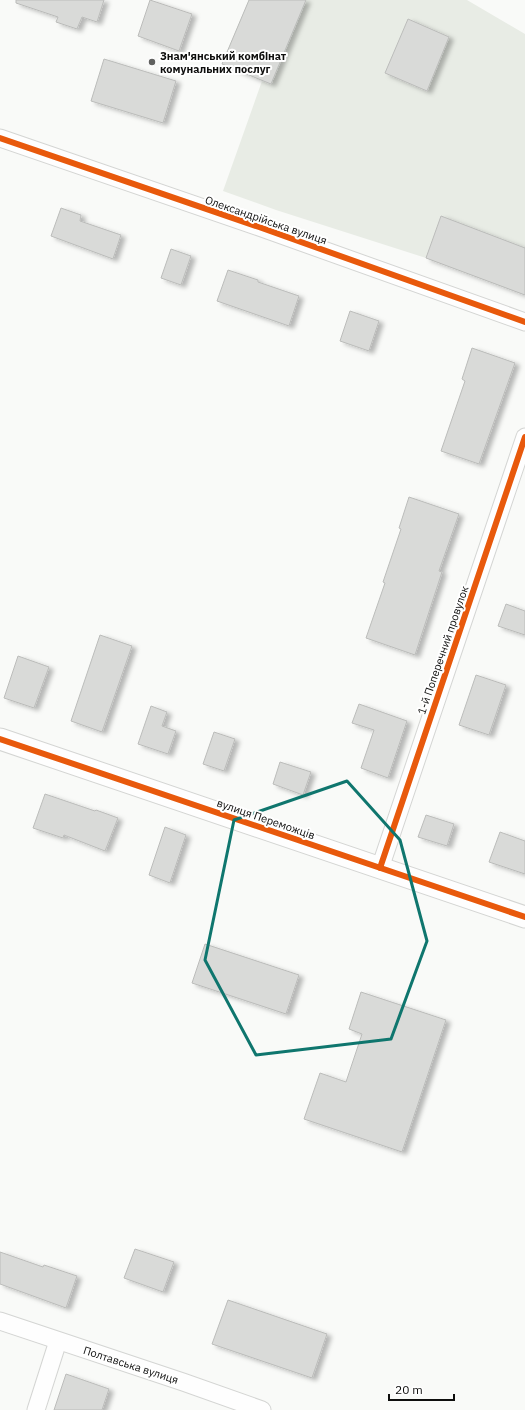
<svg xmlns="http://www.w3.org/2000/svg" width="525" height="1410" font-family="'IBM Plex Sans',sans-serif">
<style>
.built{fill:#e8ece5}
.building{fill:#d9dad8;stroke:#bbbcba;filter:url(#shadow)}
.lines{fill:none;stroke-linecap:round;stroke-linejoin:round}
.minor-casing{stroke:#d4d5d3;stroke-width:19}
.tertiary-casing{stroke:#d4d5d3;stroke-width:23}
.minor{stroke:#fefefe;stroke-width:17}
.tertiary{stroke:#fefefe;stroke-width:21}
.cycleway-casing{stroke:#fff;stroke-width:8}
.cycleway{stroke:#e8590c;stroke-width:6}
.marked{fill:none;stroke:#0f766e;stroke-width:3;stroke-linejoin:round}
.poi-dot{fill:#60615f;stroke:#fff;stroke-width:1.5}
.labels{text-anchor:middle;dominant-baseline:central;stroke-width:4;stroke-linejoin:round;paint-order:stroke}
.poi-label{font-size:11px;font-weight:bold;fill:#0e0e0d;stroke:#fff;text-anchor:start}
.street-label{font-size:11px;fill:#0e0e0d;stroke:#fff}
</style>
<defs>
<filter id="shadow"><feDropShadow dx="4.5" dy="2.5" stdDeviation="2" flood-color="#0004"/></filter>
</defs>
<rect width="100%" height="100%" fill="#f9faf8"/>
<path class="built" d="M 249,0 L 467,0 L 525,34 L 525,295 L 426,258 L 276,210 L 223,191 L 262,81 L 222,63 Z"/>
<g class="building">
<path d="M 16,0 L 104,0 L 97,22 L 82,17 L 77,29 L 56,22 L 58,17 L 16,3 Z"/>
<path d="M 150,0 L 192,14 L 179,51 L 138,36 Z"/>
<path d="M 249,0 L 306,0 L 271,84 L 222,64 Z"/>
<path d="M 408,19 L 449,37 L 427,91 L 385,73 Z"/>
<path d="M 104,59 L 176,81 L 163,123 L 91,101 Z"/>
<path d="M 61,208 L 81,215 L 80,221 L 121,235 L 113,259 L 51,236 Z"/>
<path d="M 441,216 L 525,248 L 525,295 L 426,258 Z"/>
<path d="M 171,249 L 191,256 L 181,285 L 161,278 Z"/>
<path d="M 228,270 L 258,280 L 258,282 L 299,296 L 289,326 L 217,301 Z"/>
<path d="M 350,311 L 379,321 L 369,351 L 340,341 Z"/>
<path d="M 472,348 L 515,363 L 479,464 L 441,451 L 465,381 L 462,379 Z"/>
<path d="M 409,497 L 459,514 L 439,571 L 442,572 L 415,655 L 366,638 L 385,583 L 383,582 L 401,529 L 399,528 Z"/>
<path d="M 506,604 L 525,611 L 525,635 L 498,626 Z"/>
<path d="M 100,635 L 132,646 L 102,732 L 71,721 Z"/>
<path d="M 18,656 L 49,667 L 34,708 L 4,698 Z"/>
<path d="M 476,675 L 506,685 L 489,735 L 459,725 Z"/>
<path d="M 359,704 L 407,721 L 388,778 L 361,768 L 374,730 L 352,723 Z"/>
<path d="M 151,706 L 167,712 L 162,726 L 176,731 L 168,754 L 138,744 Z"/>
<path d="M 214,732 L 235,739 L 224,771 L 203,764 Z"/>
<path d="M 280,762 L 311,772 L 303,795 L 273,784 Z"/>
<path d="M 45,794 L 95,811 L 96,810 L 118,818 L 105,851 L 64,835 L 63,838 L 33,828 Z"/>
<path d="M 426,815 L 454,824 L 447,846 L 418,837 Z"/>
<path d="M 165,827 L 186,835 L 170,883 L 149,875 Z"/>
<path d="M 500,832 L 525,841 L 525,874 L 489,862 Z"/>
<path d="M 205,944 L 299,975 L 286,1014 L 192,983 Z"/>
<path d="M 361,992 L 446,1020 L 402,1152 L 304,1119 L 320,1073 L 346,1082 L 362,1034 L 349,1029 Z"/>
<path d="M 135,1249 L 174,1262 L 163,1292 L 124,1278 Z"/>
<path d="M 0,1252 L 43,1267 L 44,1265 L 77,1276 L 66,1308 L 0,1284 Z"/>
<path d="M 228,1300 L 327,1334 L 312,1378 L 212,1344 Z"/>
<path d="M 66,1374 L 109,1389 L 102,1410 L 54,1410 Z"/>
</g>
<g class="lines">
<defs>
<g id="minor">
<path d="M 0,138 L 259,227 L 525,322"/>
<path d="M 380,868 L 525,437"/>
<path d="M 0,1321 L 183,1382 L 262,1410"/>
<path d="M 36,1410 L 58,1341"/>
</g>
<path id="tertiary" d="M 0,739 L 525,917"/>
</defs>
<use href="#minor" class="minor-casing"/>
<use href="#tertiary" class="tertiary-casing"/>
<use href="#minor" class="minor"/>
<use href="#tertiary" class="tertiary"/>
<defs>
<g id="cycleway">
<path d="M 0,138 L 259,227 L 525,322"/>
<path d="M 0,739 L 525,917"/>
<path d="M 380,868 L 525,437"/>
</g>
</defs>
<use href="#cycleway" class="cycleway-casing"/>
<use href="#cycleway" class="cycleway"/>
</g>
<path class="marked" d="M 347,781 L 400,840 L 427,941 L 391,1039 L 256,1055 L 205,960 L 234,820 Z"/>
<circle class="poi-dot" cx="152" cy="62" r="4"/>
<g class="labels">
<g class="poi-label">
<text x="160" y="56">Знам'янський комбінат<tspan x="160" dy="13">комунальних послуг</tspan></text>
</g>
<g class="street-label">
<text transform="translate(266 220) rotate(19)">Олександрійська вулиця</text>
<text transform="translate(443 650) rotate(-71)">1-й Поперечний провулок</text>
<text transform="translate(266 819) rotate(19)">вулиця Переможців</text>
<text transform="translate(131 1365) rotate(18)">Полтавська вулиця</text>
</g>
</g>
<path d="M389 1394v6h65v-6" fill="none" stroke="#0e0e0d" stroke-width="2"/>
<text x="395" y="1394" font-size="12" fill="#0e0e0d" stroke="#ffffff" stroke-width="3" paint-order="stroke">20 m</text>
</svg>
